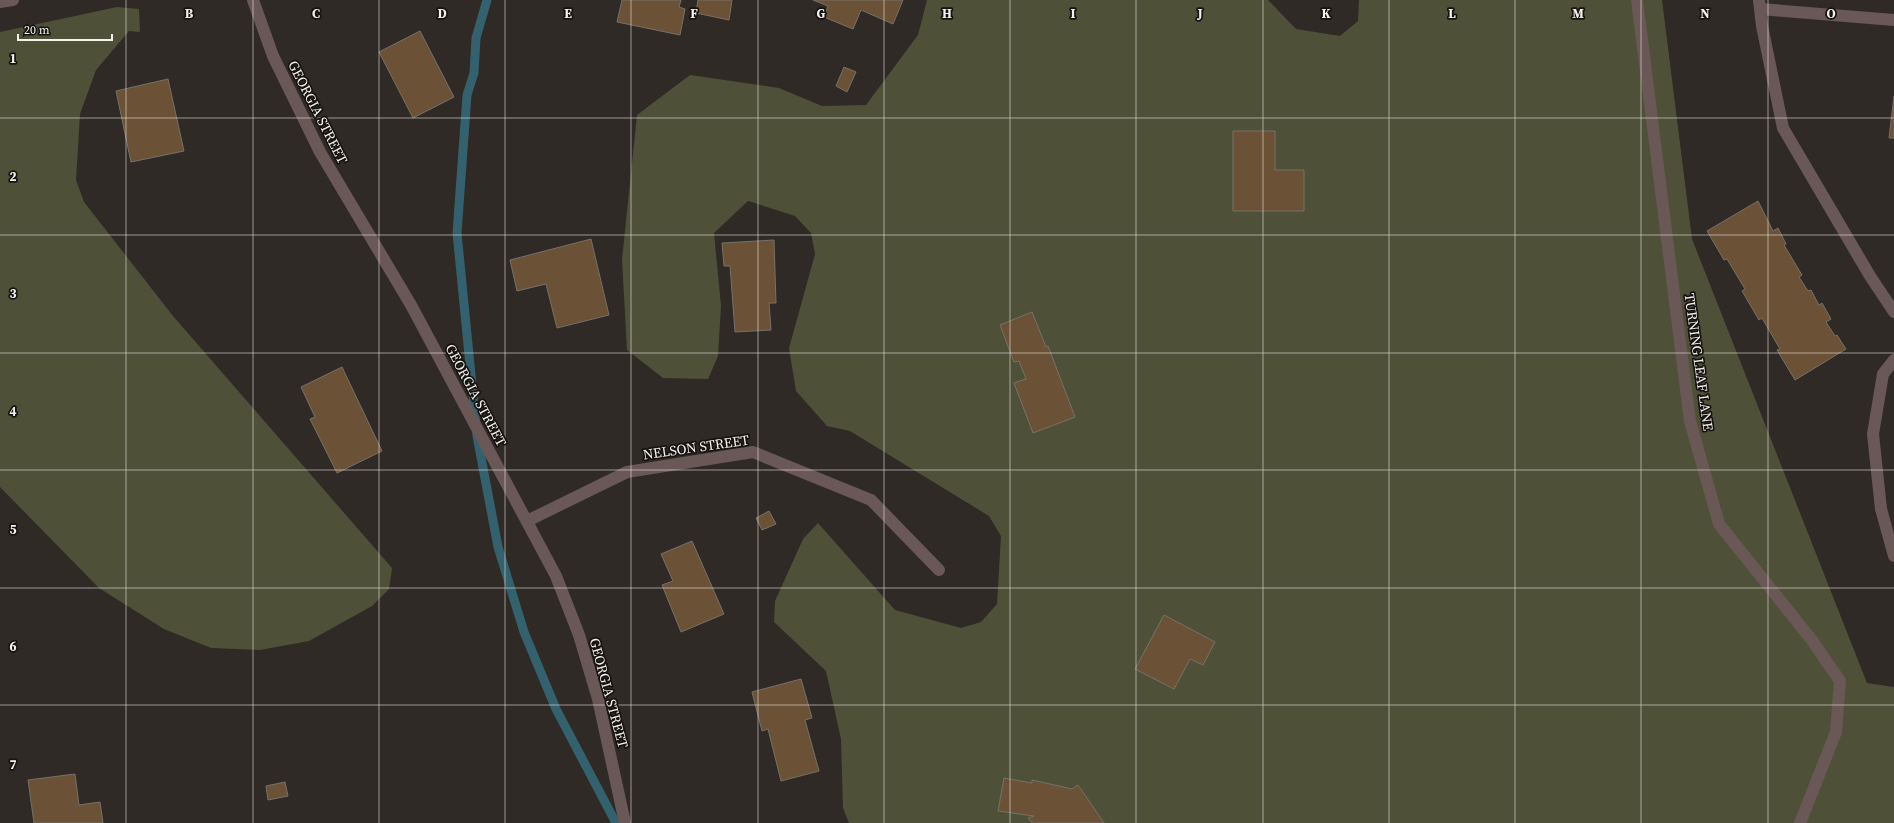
<svg xmlns="http://www.w3.org/2000/svg" width="1894" height="823" font-family="'Source Serif 4',serif">
<style>
.green{fill:#4e5138}
.lines{fill:none;stroke-linecap:round;stroke-linejoin:round}
.stream{stroke:#34616e;stroke-width:9}
.building{fill:#6b5135;stroke:#77716a}
.minor{stroke:#6a5856;stroke-width:12}
.grid{fill:none;stroke:#f4f1ed;stroke-width:1;stroke-opacity:0.55}
.labels{text-anchor:middle;dominant-baseline:central;stroke-width:3.5;stroke-linejoin:round;paint-order:stroke}
.street-label{font-size:14px;fill:#f4f1ed;stroke:#161311}
.grid-label{font-size:13px;text-anchor:middle;font-weight:bold;fill:#f4f1ed;stroke:#161311;stroke-width:3.5;stroke-linejoin:round;paint-order:stroke}
</style>
<rect width="100%" height="100%" fill="#2f2a25"/>
<g class="green">
<path d="M 927,0 L 1268,0 L 1296,29 L 1340,36 L 1358,21 L 1359,0 L 1662,0 L 1692,239 L 1867,683 L 1894,687 L 1894,823 L 849,823 L 843,808 L 841,739 L 826,671 L 774,622 L 775,601 L 803,539 L 818,523 L 895,610 L 961,628 L 981,622 L 997,604 L 1001,536 L 989,516 L 850,431 L 827,426 L 796,391 L 789,348 L 815,254 L 811,233 L 795,216 L 748,201 L 714,233 L 721,306 L 718,356 L 708,379 L 663,378 L 627,350 L 622,260 L 637,115 L 690,75 L 779,88 L 822,106 L 866,105 L 918,35 Z"/>
<path d="M 117,7 L 139,9 L 140,32 L 129,31 L 96,70 L 80,114 L 76,180 L 84,202 L 173,316 L 392,568 L 389,589 L 372,606 L 309,641 L 260,650 L 211,648 L 164,629 L 99,588 L 0,487 L 0,32 Z"/>
</g>
<g class="lines">
<path class="stream" d="M 487,0 L 476,38 L 474,73 L 467,95 L 457,233 L 477,436 L 498,547 L 524,632 L 556,709 L 616,823"/>
</g>
<g class="building">
<path d="M 622,0 L 681,0 L 679,7 L 685,9 L 680,35 L 617,22 Z"/>
<path d="M 698,0 L 732,0 L 729,20 L 696,13 Z"/>
<path d="M 813,0 L 903,0 L 893,24 L 861,10 L 853,29 L 824,17 L 828,6 Z"/>
<path d="M 420,31 L 454,97 L 413,118 L 379,52 Z"/>
<path d="M 844,67 L 856,72 L 847,92 L 836,86 Z"/>
<path d="M 168,79 L 184,151 L 131,162 L 116,91 Z"/>
<path d="M 1894,96 L 1894,138 L 1889,138 Z"/>
<path d="M 1233,131 L 1275,131 L 1275,170 L 1304,170 L 1304,211 L 1233,211 Z"/>
<path d="M 1758,201 L 1773,231 L 1778,228 L 1786,244 L 1784,245 L 1802,275 L 1799,277 L 1808,291 L 1811,290 L 1819,305 L 1822,303 L 1831,319 L 1826,322 L 1835,336 L 1837,335 L 1846,349 L 1795,380 L 1777,350 L 1780,349 L 1762,318 L 1759,320 L 1742,291 L 1745,289 L 1727,259 L 1724,260 L 1707,231 Z"/>
<path d="M 591,239 L 609,315 L 557,328 L 546,284 L 517,291 L 510,260 Z"/>
<path d="M 774,240 L 776,303 L 769,303 L 771,330 L 735,332 L 730,266 L 724,266 L 722,243 Z"/>
<path d="M 1032,312 L 1046,347 L 1048,346 L 1075,417 L 1033,433 L 1014,383 L 1026,379 L 1019,361 L 1014,362 L 1000,325 Z"/>
<path d="M 342,367 L 382,451 L 337,473 L 310,419 L 315,417 L 301,387 Z"/>
<path d="M 769,511 L 776,524 L 762,530 L 756,518 Z"/>
<path d="M 692,541 L 724,614 L 681,632 L 662,585 L 673,581 L 661,554 Z"/>
<path d="M 1164,615 L 1215,642 L 1203,665 L 1190,659 L 1174,689 L 1135,669 Z"/>
<path d="M 801,679 L 812,718 L 805,720 L 819,771 L 781,781 L 768,729 L 762,731 L 752,692 Z"/>
<path d="M 75,774 L 79,805 L 100,802 L 103,823 L 34,823 L 28,780 Z"/>
<path d="M 1004,778 L 1032,783 L 1032,780 L 1072,789 L 1078,785 L 1104,823 L 1032,823 L 1028,818 L 1034,816 L 998,811 Z"/>
<path d="M 285,782 L 288,796 L 268,800 L 266,786 Z"/>
</g>
<g class="lines">
<g class="minor">
<path d="M 253,0 L 273,56 L 320,152 L 411,305 L 556,576 L 579,635 L 598,699 L 625,823"/>
<path d="M 1637,0 L 1690,421 L 1719,524 L 1811,639 L 1840,681 L 1836,732 L 1800,823"/>
<path d="M 1759,0 L 1762,26 L 1783,128 L 1870,276 L 1894,312"/>
<path d="M 0,2 L 13,0"/>
<path d="M 1760,9 L 1894,20"/>
<path d="M 1894,360 L 1883,374 L 1873,434 L 1881,509 L 1894,556"/>
<path d="M 527,521 L 627,472 L 753,452 L 871,500 L 939,570"/>
</g>
</g>
<path class="grid" d="M 126,0 L 126,823M 253,0 L 253,823M 379,0 L 379,823M 505,0 L 505,823M 631,0 L 631,823M 758,0 L 758,823M 884,0 L 884,823M 1010,0 L 1010,823M 1136,0 L 1136,823M 1263,0 L 1263,823M 1389,0 L 1389,823M 1515,0 L 1515,823M 1641,0 L 1641,823M 1768,0 L 1768,823M 0,118 L 1894,118M 0,235 L 1894,235M 0,353 L 1894,353M 0,470 L 1894,470M 0,588 L 1894,588M 0,705 L 1894,705"/>
<g class="labels">
<g class="street-label">
<text transform="translate(318 112) rotate(63)">GEORGIA STREET</text>
<text transform="translate(1699 362) rotate(82)">TURNING LEAF LANE</text>
<text transform="translate(476 395) rotate(62)">GEORGIA STREET</text>
<text transform="translate(696 447) rotate(-8)">NELSON STREET</text>
<text transform="translate(609 693) rotate(75)">GEORGIA STREET</text>
</g>
</g>
<g class="grid-label">
<text x="189" y="18">B</text>
<text x="316" y="18">C</text>
<text x="442" y="18">D</text>
<text x="568" y="18">E</text>
<text x="694" y="18">F</text>
<text x="821" y="18">G</text>
<text x="947" y="18">H</text>
<text x="1073" y="18">I</text>
<text x="1200" y="18">J</text>
<text x="1326" y="18">K</text>
<text x="1452" y="18">L</text>
<text x="1578" y="18">M</text>
<text x="1705" y="18">N</text>
<text x="1831" y="18">O</text>
<text x="13" y="63">1</text>
<text x="13" y="181">2</text>
<text x="13" y="298">3</text>
<text x="13" y="416">4</text>
<text x="13" y="534">5</text>
<text x="13" y="651">6</text>
<text x="13" y="769">7</text>
</g>
<path d="M18 34v6h94v-6" fill="none" stroke="#f4f1ed" stroke-width="2"/>
<text x="24" y="34" font-size="12" fill="#f4f1ed" stroke="#161311" stroke-width="3" paint-order="stroke">20 m</text>
</svg>
